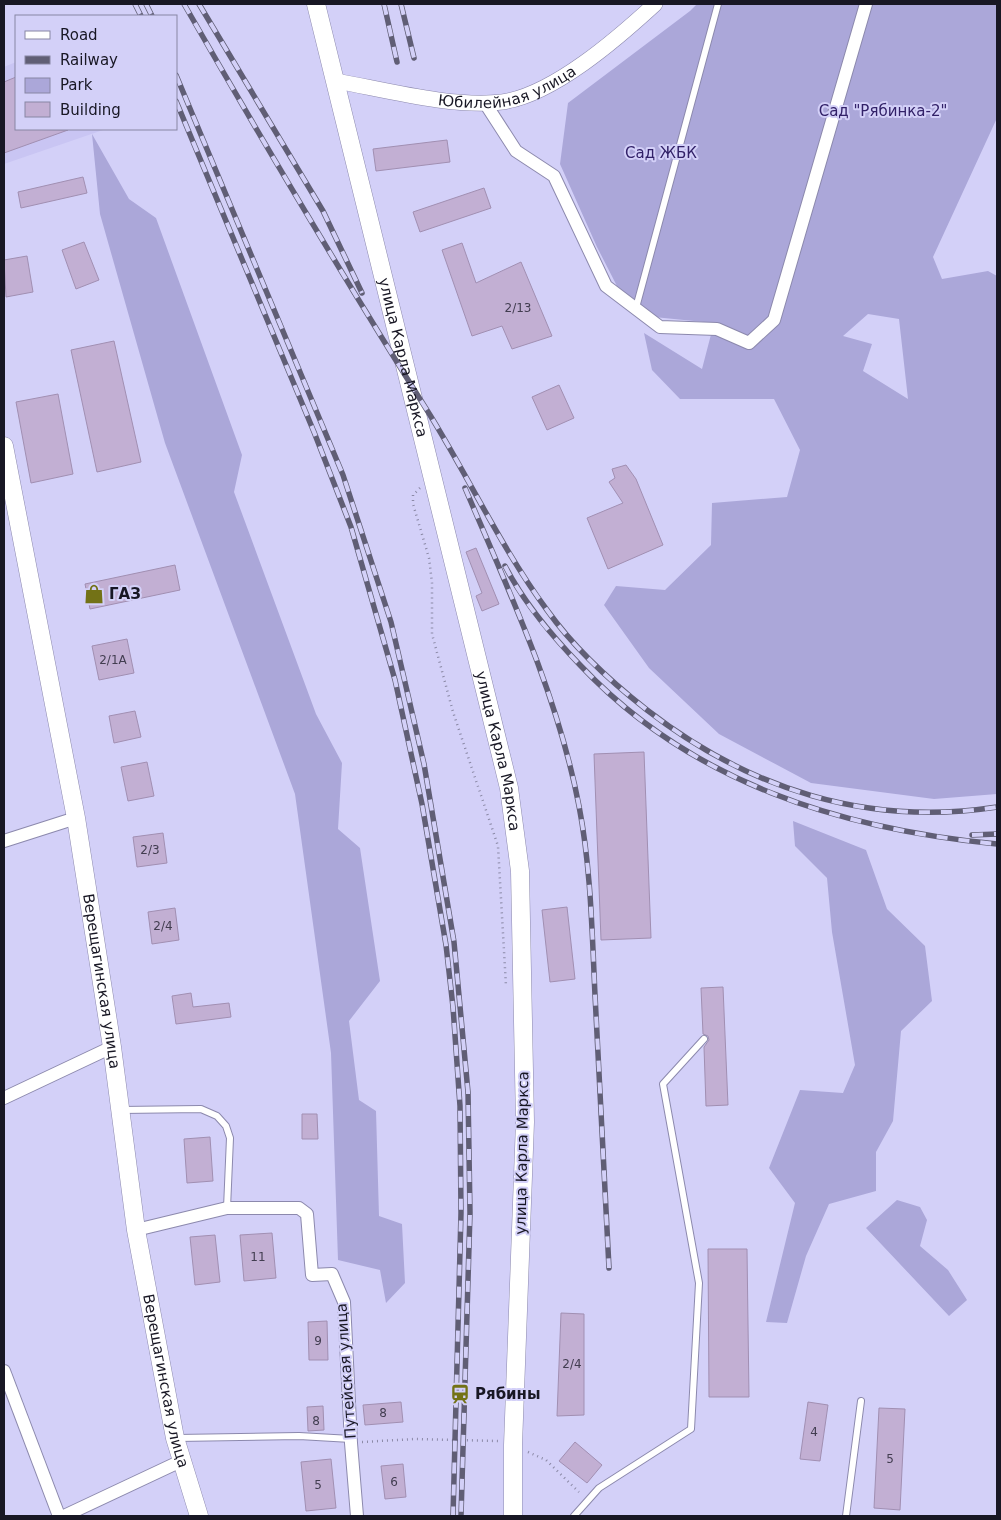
<svg xmlns="http://www.w3.org/2000/svg" width="1001" height="1520" font-family="'DejaVu Sans',sans-serif">
<style>
.built{fill:#c9c5f3}
.green{fill:#aba7d9;fill-rule:evenodd}
.building{fill:#c2afd3;stroke:#a18fb2}
.lines{fill:none;stroke-linecap:round;stroke-linejoin:round}
.service-casing{stroke:#8c89ad;stroke-width:8}
.minor-casing{stroke:#8c89ad;stroke-width:14}
.tertiary-casing{stroke:#8c89ad;stroke-width:16}
.secondary-casing{stroke:#8c89ad;stroke-width:19}
.path{stroke:#8b89a6;stroke-width:2.5;stroke-dasharray:1 4;stroke-linecap:butt}
.service{stroke:#fff;stroke-width:6}
.minor{stroke:#fff;stroke-width:12}
.tertiary{stroke:#fff;stroke-width:15}
.secondary{stroke:#fff;stroke-width:18}
.rail-casing{stroke:#605e75;stroke-width:5.5}
.rail{stroke:#d3d0f8;stroke-width:4;stroke-dasharray:11;stroke-linecap:butt}
.labels{text-anchor:middle;dominant-baseline:central;stroke-width:4;stroke-linejoin:round;paint-order:stroke}
.number-label{font-size:12px;fill:#423d50}
.street-label{font-size:15px;fill:#181724;stroke:#d3d0f8}
.park-label{font-size:15px;fill:#322168;stroke:#d3d0f8}
.poi-label{font-size:15px;font-weight:bold;fill:#181724;stroke:#d3d0f8;text-anchor:start}
</style>
<rect width="100%" height="100%" fill="#d3d0f8"/>
<path class="built" d="M 16,62 L 16,129 L 106,129 L 4,164 L 4,67 Z"/>
<g class="green">
<path d="M 697,4 L 997,4 L 997,118 L 933,257 L 942,279 L 988,271 L 997,276 L 997,794 L 934,799 L 811,783 L 719,734 L 649,668 L 604,605 L 616,586 L 665,590 L 711,545 L 712,503 L 787,497 L 800,450 L 774,399 L 680,399 L 652,370 L 644,333 L 702,369 L 714,323 L 654,317 L 619,290 L 597,247 L 560,164 L 568,103 L 690,11 ZM 868,314 L 899,319 L 908,399 L 863,371 L 872,344 L 843,336 Z"/>
<path d="M 92,134 L 129,199 L 156,218 L 242,455 L 234,492 L 316,714 L 342,763 L 338,829 L 360,848 L 380,981 L 349,1021 L 359,1100 L 376,1111 L 379,1216 L 402,1224 L 405,1283 L 386,1303 L 380,1270 L 338,1260 L 331,1053 L 295,794 L 165,443 L 100,214 Z"/>
<path d="M 793,821 L 866,850 L 887,909 L 925,946 L 932,1001 L 901,1031 L 893,1121 L 876,1152 L 876,1191 L 829,1204 L 806,1256 L 787,1323 L 766,1322 L 795,1203 L 769,1168 L 800,1090 L 843,1093 L 855,1065 L 832,932 L 827,878 L 795,846 Z"/>
<path d="M 897,1200 L 920,1207 L 927,1220 L 920,1246 L 948,1270 L 967,1300 L 949,1316 L 866,1228 Z"/>
</g>
<g class="building">
<path d="M 16,77 L 16,129 L 68,130 L 4,153 L 4,82 Z"/>
<path d="M 447,140 L 450,162 L 376,171 L 373,149 Z"/>
<path d="M 83,177 L 87,193 L 21,208 L 18,192 Z"/>
<path d="M 484,188 L 491,208 L 420,232 L 413,212 Z"/>
<path d="M 84,242 L 99,280 L 76,289 L 62,250 Z"/>
<path d="M 462,243 L 476,283 L 521,262 L 552,336 L 512,349 L 502,326 L 472,336 L 442,250 Z"/>
<path d="M 27,256 L 33,292 L 6,297 L 4,260 Z"/>
<path d="M 114,341 L 141,462 L 97,472 L 71,350 Z"/>
<path d="M 559,385 L 574,418 L 547,430 L 532,397 Z"/>
<path d="M 58,394 L 73,474 L 31,483 L 16,402 Z"/>
<path d="M 626,465 L 636,479 L 663,545 L 608,569 L 587,518 L 623,503 L 609,482 L 615,478 L 612,469 Z"/>
<path d="M 476,548 L 499,604 L 482,611 L 476,596 L 482,593 L 466,552 Z"/>
<path d="M 175,565 L 180,590 L 90,609 L 85,584 Z"/>
<path d="M 127,639 L 134,673 L 99,680 L 92,646 Z"/>
<path d="M 135,711 L 141,737 L 114,743 L 109,716 Z"/>
<path d="M 644,752 L 651,938 L 601,940 L 594,754 Z"/>
<path d="M 147,762 L 154,796 L 128,801 L 121,767 Z"/>
<path d="M 163,833 L 167,863 L 137,867 L 133,837 Z"/>
<path d="M 567,907 L 575,979 L 550,982 L 542,910 Z"/>
<path d="M 175,908 L 179,940 L 152,944 L 148,912 Z"/>
<path d="M 723,987 L 728,1105 L 706,1106 L 704,1047 L 709,1040 L 708,1036 L 703,1034 L 701,988 Z"/>
<path d="M 191,993 L 193,1007 L 229,1003 L 231,1017 L 176,1024 L 172,996 Z"/>
<path d="M 302,1114 L 317,1114 L 318,1139 L 302,1139 Z"/>
<path d="M 210,1137 L 213,1181 L 187,1183 L 184,1139 Z"/>
<path d="M 272,1233 L 276,1278 L 244,1281 L 240,1235 Z"/>
<path d="M 215,1235 L 220,1282 L 195,1285 L 190,1237 Z"/>
<path d="M 708,1249 L 747,1249 L 749,1397 L 709,1397 Z"/>
<path d="M 561,1313 L 584,1314 L 584,1415 L 557,1416 Z"/>
<path d="M 327,1321 L 328,1360 L 309,1360 L 308,1322 Z"/>
<path d="M 401,1402 L 403,1422 L 365,1425 L 363,1405 Z"/>
<path d="M 808,1402 L 828,1405 L 820,1461 L 800,1459 Z"/>
<path d="M 323,1406 L 324,1430 L 308,1431 L 307,1407 Z"/>
<path d="M 879,1408 L 905,1409 L 900,1510 L 874,1508 Z"/>
<path d="M 575,1442 L 602,1465 L 587,1483 L 559,1461 Z"/>
<path d="M 331,1459 L 336,1508 L 306,1511 L 301,1462 Z"/>
<path d="M 403,1464 L 406,1497 L 385,1499 L 381,1466 Z"/>
</g>
<g class="lines">
<defs>
<g id="service">
<path d="M 637,304 L 718,4"/>
<path d="M 121,1110 L 201,1109 L 217,1116 L 226,1126 L 230,1138 L 227,1208"/>
<path d="M 177,1438 L 299,1436 L 351,1439"/>
<path d="M 574,1516 L 599,1488 L 691,1429 L 699,1283 L 663,1084 L 704,1039"/>
<path d="M 846,1516 L 861,1401"/>
</g>
<g id="minor">
<path d="M 485,103 L 516,151 L 554,176 L 606,286 L 660,327 L 717,329 L 749,343 L 774,320 L 866,4"/>
<path d="M 4,841 L 76,818"/>
<path d="M 4,1098 L 112,1047"/>
<path d="M 136,1230 L 227,1208 L 299,1208 L 307,1214 L 312,1275 L 332,1274 L 344,1302 L 351,1443 L 357,1516"/>
<path d="M 4,1371 L 59,1516"/>
<path d="M 64,1516 L 181,1461"/>
</g>
<g id="tertiary">
<path id="s1" d="M 336,81 C 386,90 453,108 502,102 C 553,95 618,38 655,4"/>
</g>
<g id="secondary">
<path id="s2" d="M 316,4 L 509,788 L 520,871 L 525,1122 L 513,1445 L 513,1516"/>
<path id="s3" d="M 4,446 L 76,818 L 112,1047 L 136,1230 L 175,1438 L 199,1516"/>
</g>
</defs>
<use href="#service" class="service-casing"/>
<use href="#minor" class="minor-casing"/>
<use href="#tertiary" class="tertiary-casing"/>
<use href="#secondary" class="secondary-casing"/>
<g class="path">
<path d="M 420,488 L 413,495 L 413,504 L 429,558 L 432,583 L 432,634 L 453,712 L 498,846 L 506,986"/>
<path d="M 362,1442 L 415,1439 L 498,1441"/>
<path d="M 528,1452 L 546,1460 L 579,1492"/>
</g>
<use href="#service" class="service"/>
<use href="#minor" class="minor"/>
<use href="#tertiary" class="tertiary"/>
<use href="#secondary" class="secondary"/>
<defs>
<g id="rail">
<path d="M 135,4 L 141,16"/>
<path d="M 146,4 L 152,16"/>
<path d="M 184,4 C 263,142 345,280 430,415 C 470,480 502,549 547,610 C 574,648 610,681 647,710 C 749,789 867,827 997,807"/>
<path d="M 199,4 L 323,211 L 362,293"/>
<path d="M 384,4 L 397,62"/>
<path d="M 401,4 L 414,58"/>
<path d="M 176,75 L 343,475 L 391,622 L 424,764 L 454,942 L 468,1092 L 470,1213 L 461,1516"/>
<path d="M 176,101 L 314,432 L 351,527 L 395,680 L 422,804 L 446,945 L 453,1007 L 460,1106 L 461,1213 L 453,1516"/>
<path d="M 465,488 C 509,591 558,696 579,806 C 591,868 592,932 595,995 C 600,1086 604,1177 609,1268"/>
<path d="M 505,566 C 524,603 551,635 580,665 C 690,782 840,829 997,844"/>
<path d="M 972,835 L 997,834"/>
</g>
</defs>
<use href="#rail" class="rail-casing"/>
<use href="#rail" class="rail"/>
</g>
<defs>
<symbol id="shop-bare" viewBox="-9 -9 18 18"><path d="M-5-2.5h2.3a2.7 3.5 0 0 1 5.4 0H5L5.5 6h-11ZM-1.5-2.5h3a1.5 2.3 0 0 0-3 0Z" fill="#737216" stroke="#d3d0f8" stroke-width="2.5" paint-order="stroke"/></symbol>
<symbol id="station-bare" viewBox="-9 -9 18 18"><path d="M-3-6H3Q5-6 5-4V2Q5 4 3 4L4.5 6H3L1.5 4h-3L-3 6H-4.5L-3 4Q-5 4-5 2V-4Q-5-6-3-6ZM-3.5-4v3h7v-3ZM-3.5 1v1.5H-2V1ZM2 1v1.5H3.5V1Z" fill="#737216" stroke="#d3d0f8" stroke-width="2.5" paint-order="stroke"/></symbol>
</defs>
<g fill-rule="evenodd">
<use href="#shop-bare" x="80" y="580" width="28" height="28"/>
<use href="#station-bare" x="446" y="1380" width="28" height="28"/>
</g>
<g class="labels">
<g class="number-label">
<text x="518" y="308">2/13</text>
<text x="113" y="660">2/1А</text>
<text x="150" y="850">2/3</text>
<text x="163" y="926">2/4</text>
<text x="258" y="1257">11</text>
<text x="318" y="1341">9</text>
<text x="572" y="1364">2/4</text>
<text x="383" y="1413">8</text>
<text x="316" y="1421">8</text>
<text x="814" y="1432">4</text>
<text x="890" y="1459">5</text>
<text x="394" y="1482">6</text>
<text x="318" y="1485">5</text>
</g>
<g class="street-label">
<text stroke="none"><textPath href="#s1" startOffset="176">Юбилейная улица</textPath></text>
<text stroke="none"><textPath href="#s2" startOffset="364">улица Карла Маркса</textPath></text>
<text stroke="none"><textPath href="#s2" startOffset="769">улица Карла Маркса</textPath></text>
<text stroke="none"><textPath href="#s3" startOffset="544">Верещагинская улица</textPath></text>
<text transform="translate(522 1153) rotate(-89)">улица Карла Маркса</text>
<text transform="translate(346 1371) rotate(-94)">Путейская улица</text>
<text stroke="none"><textPath href="#s3" startOffset="949">Верещагинская улица</textPath></text>
</g>
<g class="park-label">
<text x="883" y="111">Сад "Рябинка-2"</text>
<text x="661" y="153">Сад ЖБК</text>
</g>
<g class="poi-label">
<text x="109" y="594">ГАЗ</text>
<text x="475" y="1394">Рябины</text>
</g>
</g>
<rect width="1001" height="1520" fill="none" stroke="#181724" stroke-width="10"/>
<rect x="15" y="15" width="162" height="115" fill="#d3d0f8" stroke="#8886a3"/>
<rect x="25" y="31" width="25" height="8" fill="#ffffff" stroke="#8886a3"/>
<text x="60" y="40" font-size="15" fill="#181724">Road</text>
<rect x="25" y="56" width="25" height="8" fill="#605e75" stroke="#8886a3"/>
<text x="60" y="65" font-size="15" fill="#181724">Railway</text>
<rect x="25" y="78" width="25" height="15" fill="#aba7d9" stroke="#8886a3"/>
<text x="60" y="90" font-size="15" fill="#181724">Park</text>
<rect x="25" y="102" width="25" height="15" fill="#c2afd3" stroke="#8886a3"/>
<text x="60" y="115" font-size="15" fill="#181724">Building</text>
</svg>
